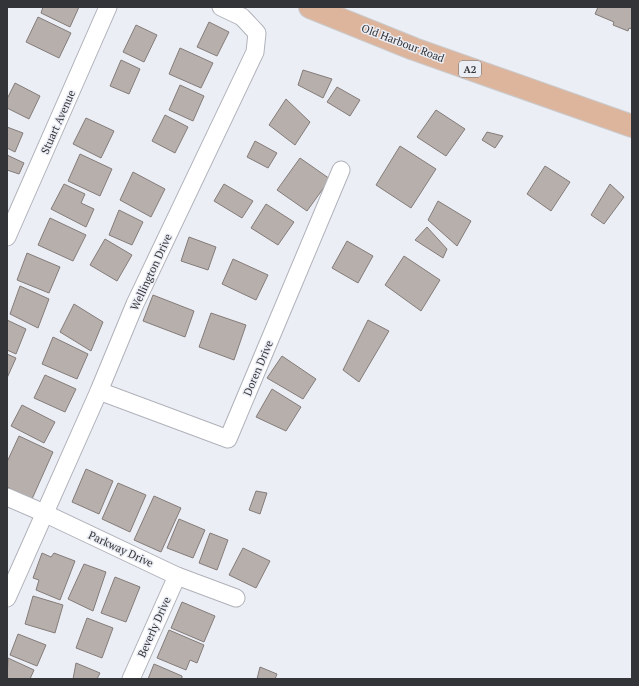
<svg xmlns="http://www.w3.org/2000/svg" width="639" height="686" font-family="'PT Serif',serif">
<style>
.building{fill:#b7afac;stroke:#847c79}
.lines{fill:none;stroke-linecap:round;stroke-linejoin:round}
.minor-casing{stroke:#b0b2ba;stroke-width:19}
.primary-casing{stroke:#cacacb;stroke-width:24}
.minor{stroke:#fff;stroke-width:17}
.primary{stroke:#ddb59d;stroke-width:22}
.labels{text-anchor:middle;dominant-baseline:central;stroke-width:3;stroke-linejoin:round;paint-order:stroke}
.shield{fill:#eceef6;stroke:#6a6c70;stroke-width:1}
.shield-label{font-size:10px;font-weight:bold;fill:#333437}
.street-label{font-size:11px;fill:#333437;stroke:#eceef6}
</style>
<rect width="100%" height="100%" fill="#eceef6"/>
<g class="building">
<path d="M 43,7 L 79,7 L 70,27 L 41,13 Z"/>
<path d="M 598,7 L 632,7 L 632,29 L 629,28 L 628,31 L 613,25 L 614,22 L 595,14 Z"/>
<path d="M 38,17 L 71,33 L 59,58 L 26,42 Z"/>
<path d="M 209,22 L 229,32 L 217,56 L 197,47 Z"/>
<path d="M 136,25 L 157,35 L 144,62 L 123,52 Z"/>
<path d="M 180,48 L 213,63 L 201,88 L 169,74 Z"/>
<path d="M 121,60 L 140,69 L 129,94 L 110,86 Z"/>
<path d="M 303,70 L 332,79 L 323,98 L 298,85 Z"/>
<path d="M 15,83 L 40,96 L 29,119 L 7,108 L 7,99 Z"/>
<path d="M 180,85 L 204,96 L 193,121 L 169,110 Z"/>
<path d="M 337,87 L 360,100 L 350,116 L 327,102 Z"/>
<path d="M 286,99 L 310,122 L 295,145 L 269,125 Z"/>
<path d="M 436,110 L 465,129 L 446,156 L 417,137 Z"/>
<path d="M 165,115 L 188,127 L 175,153 L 152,141 Z"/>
<path d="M 86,118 L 114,131 L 101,158 L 73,144 Z"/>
<path d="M 7,127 L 23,133 L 15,152 L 7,148 Z"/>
<path d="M 487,132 L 503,136 L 495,148 L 482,140 Z"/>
<path d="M 255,141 L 277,153 L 268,168 L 247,157 Z"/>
<path d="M 400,146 L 436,169 L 411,208 L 376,185 Z"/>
<path d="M 80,154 L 112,169 L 100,196 L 68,181 Z"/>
<path d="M 7,155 L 24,163 L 19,174 L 7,170 Z"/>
<path d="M 300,158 L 330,179 L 307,211 L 277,190 Z"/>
<path d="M 545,166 L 570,182 L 551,211 L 527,194 Z"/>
<path d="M 133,172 L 165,189 L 151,217 L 120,200 Z"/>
<path d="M 64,184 L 85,194 L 81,203 L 94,209 L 86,227 L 51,209 Z"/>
<path d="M 224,184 L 253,201 L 242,218 L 214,201 Z"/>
<path d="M 610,184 L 624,197 L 604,224 L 591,215 Z"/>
<path d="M 438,201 L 471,221 L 457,246 L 428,220 Z"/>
<path d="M 266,204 L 294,222 L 278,245 L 251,228 Z"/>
<path d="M 119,210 L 143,222 L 132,245 L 109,235 Z"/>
<path d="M 50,218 L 86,235 L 73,261 L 38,245 Z"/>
<path d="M 427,227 L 447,249 L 443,258 L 415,240 Z"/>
<path d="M 189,237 L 216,247 L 208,270 L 181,261 Z"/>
<path d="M 105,239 L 132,255 L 117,281 L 90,265 Z"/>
<path d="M 347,241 L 373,256 L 358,283 L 332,268 Z"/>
<path d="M 27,253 L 60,267 L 49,293 L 17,280 Z"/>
<path d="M 404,256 L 440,280 L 421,311 L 385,285 Z"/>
<path d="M 233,259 L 268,275 L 256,300 L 222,284 Z"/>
<path d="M 20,286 L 49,299 L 38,328 L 10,314 Z"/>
<path d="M 153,295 L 194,311 L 185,337 L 143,321 Z"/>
<path d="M 74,304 L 103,322 L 91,351 L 60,332 Z"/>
<path d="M 211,313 L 246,325 L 234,360 L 199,347 Z"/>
<path d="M 7,320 L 26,329 L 16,354 L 7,350 Z"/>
<path d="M 368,320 L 389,331 L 359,382 L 343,370 Z"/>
<path d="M 53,337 L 88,354 L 77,379 L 42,364 Z"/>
<path d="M 7,354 L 16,358 L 7,378 Z"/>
<path d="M 282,356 L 316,379 L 303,399 L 267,378 Z"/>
<path d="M 45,375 L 76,389 L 65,412 L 34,398 Z"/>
<path d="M 272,389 L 301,407 L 286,431 L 256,417 Z"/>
<path d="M 22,405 L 55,422 L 44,443 L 11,426 Z"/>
<path d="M 19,436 L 53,452 L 32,499 L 7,487 L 7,462 Z"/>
<path d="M 86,469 L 113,481 L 99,514 L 72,502 Z"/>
<path d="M 118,483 L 146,495 L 130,532 L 102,519 Z"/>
<path d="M 256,491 L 267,493 L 260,514 L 249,510 Z"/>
<path d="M 154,496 L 181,508 L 161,552 L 134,540 Z"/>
<path d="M 179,519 L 205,530 L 193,558 L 167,548 Z"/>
<path d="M 210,533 L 228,540 L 217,570 L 199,563 Z"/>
<path d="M 243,548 L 270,561 L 256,588 L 229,575 Z"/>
<path d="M 42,553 L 51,557 L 54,553 L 75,561 L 60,600 L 36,590 L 39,580 L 33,578 Z"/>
<path d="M 84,564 L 106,572 L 93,611 L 68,599 Z"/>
<path d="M 115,577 L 140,587 L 126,622 L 101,613 Z"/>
<path d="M 33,596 L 63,605 L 55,633 L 25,624 Z"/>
<path d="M 182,602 L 215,616 L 204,642 L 171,628 Z"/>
<path d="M 87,618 L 113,628 L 102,658 L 76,648 Z"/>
<path d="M 169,630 L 204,645 L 197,663 L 190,660 L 186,670 L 157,658 Z"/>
<path d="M 18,634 L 46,645 L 37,666 L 10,655 Z"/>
<path d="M 8,658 L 34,670 L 30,679 L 7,679 Z"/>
<path d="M 76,663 L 100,673 L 97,679 L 73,679 Z"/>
<path d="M 154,664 L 182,676 L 182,679 L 148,679 Z"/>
<path d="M 260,667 L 277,674 L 275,679 L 257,679 Z"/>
</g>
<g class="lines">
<defs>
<g id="minor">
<path d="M 7,237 L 108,7"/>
<path d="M 99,391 L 228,439 L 341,170"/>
<path d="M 7,497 L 44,513 L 177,576 L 236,598"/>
<path d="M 7,598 L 99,391 L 135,304 L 255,52 L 257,33 L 242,17 L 221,7"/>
<path d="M 131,679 L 177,576"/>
</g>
<path id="primary" d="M 310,7 L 414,49 L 632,126"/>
</defs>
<use href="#minor" class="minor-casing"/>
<use href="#primary" class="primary-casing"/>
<use href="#minor" class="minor"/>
<use href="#primary" class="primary"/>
</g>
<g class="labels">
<rect class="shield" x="459" y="61" width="22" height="16" rx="3"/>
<g class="shield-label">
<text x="470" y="69">A2</text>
</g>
<g class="street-label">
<text transform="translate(403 43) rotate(21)">Old Harbour Road</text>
<text transform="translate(58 122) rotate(-66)">Stuart Avenue</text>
<text transform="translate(151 272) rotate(-65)">Wellington Drive</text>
<text transform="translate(258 368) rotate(-67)">Doren Drive</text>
<text transform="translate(121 549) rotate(25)">Parkway Drive</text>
<text transform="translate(154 627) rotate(-66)">Beverly Drive</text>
</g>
</g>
<rect width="639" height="686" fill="none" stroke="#333437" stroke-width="16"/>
</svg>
